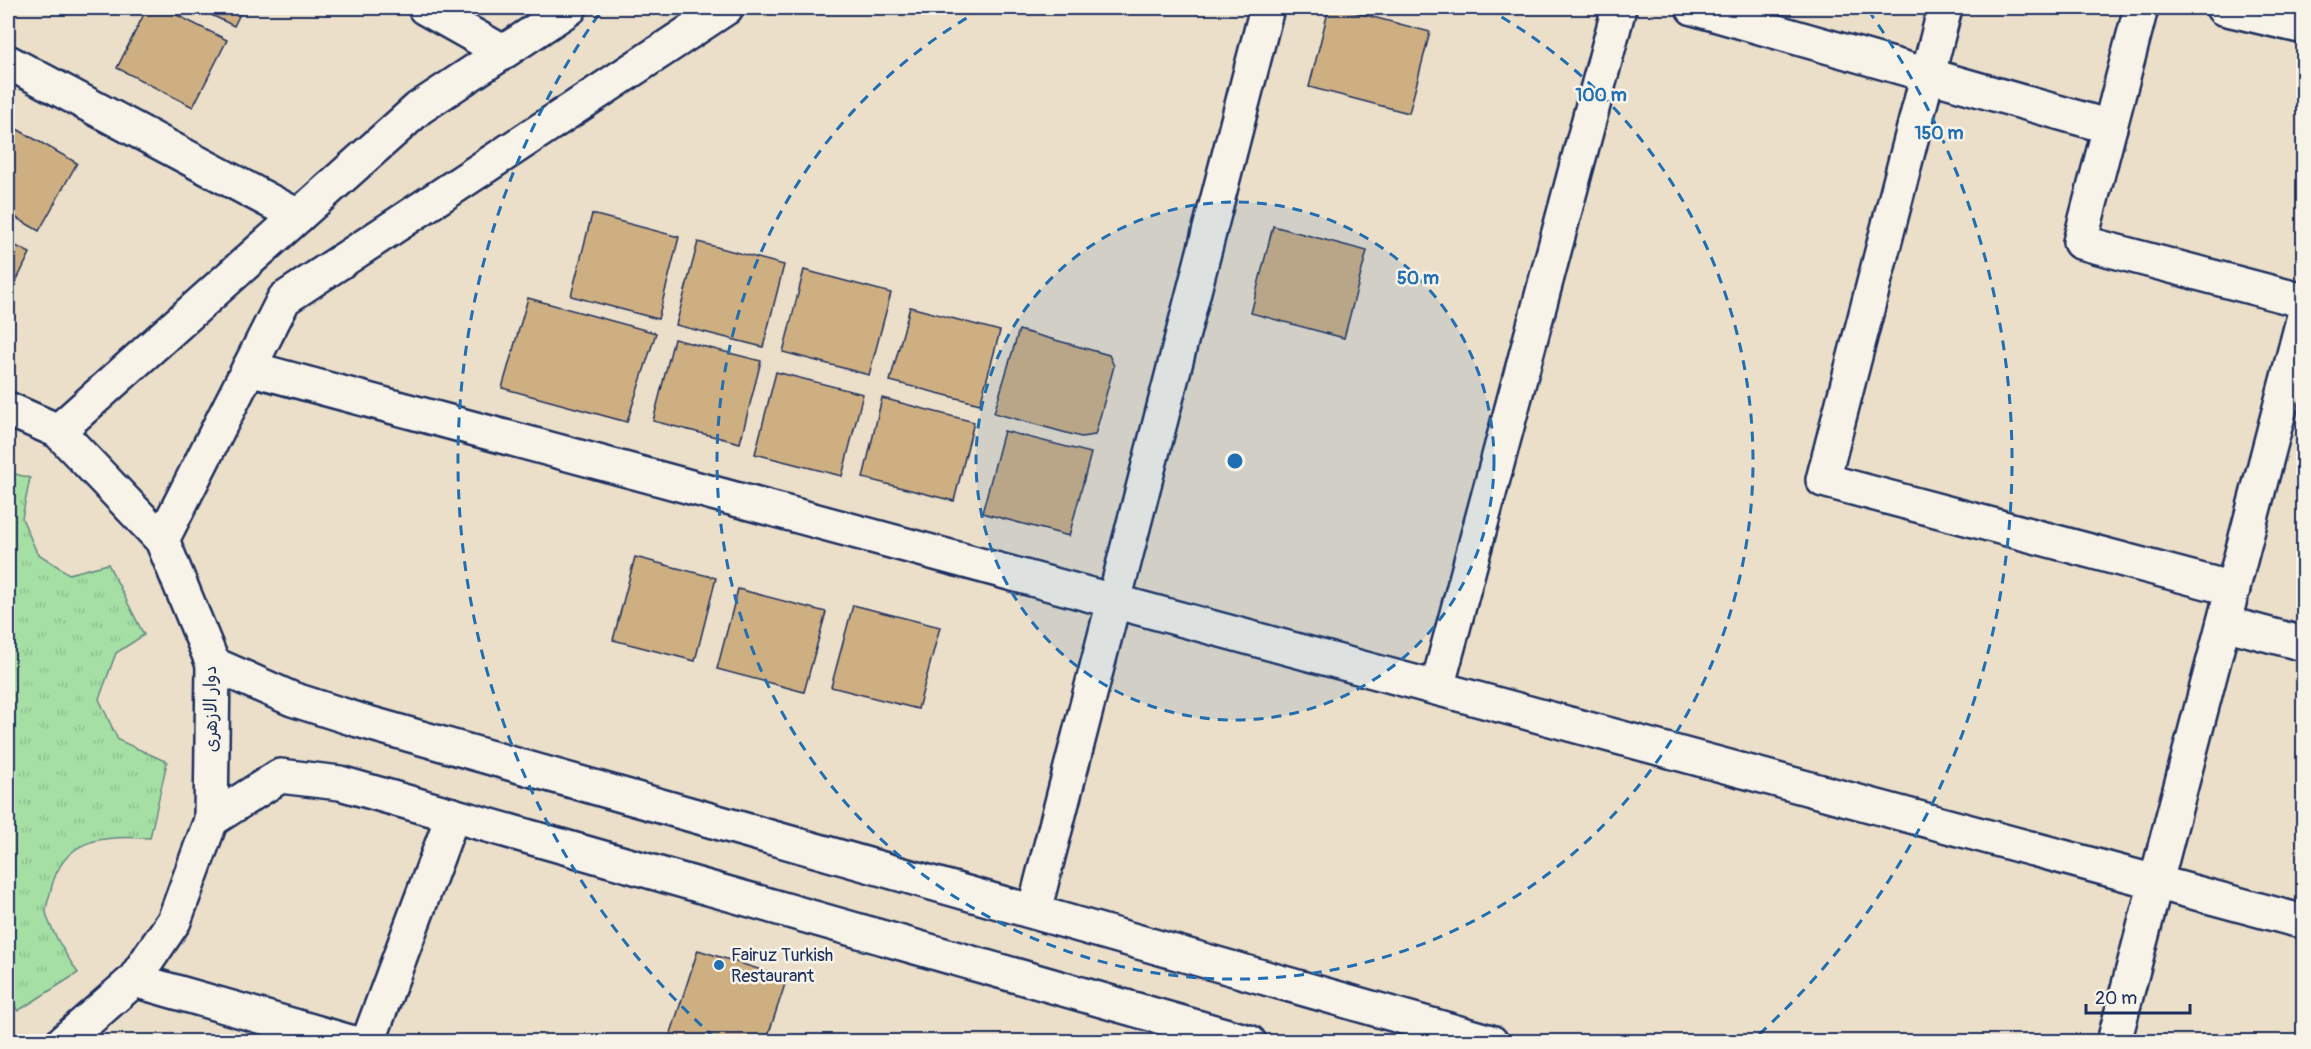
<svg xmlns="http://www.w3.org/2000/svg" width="2311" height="1049" font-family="Pangolin,'Playpen Sans Arabic',sans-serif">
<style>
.grass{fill:url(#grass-tufts);stroke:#608781;stroke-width:1.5}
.building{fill:#ceaf82;stroke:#1b2f5e;stroke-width:1.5}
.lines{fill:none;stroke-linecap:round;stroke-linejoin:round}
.street-casing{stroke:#1b2f5e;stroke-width:38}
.secondary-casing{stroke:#1b2f5e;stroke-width:38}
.street{stroke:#f7f3e8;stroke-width:33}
.secondary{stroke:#f7f3e8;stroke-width:33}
.ring{fill:none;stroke:#1f6fb2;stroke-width:3;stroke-dasharray:10 8}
.poi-dot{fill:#1f6fb2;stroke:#f7f3e8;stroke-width:2}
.labels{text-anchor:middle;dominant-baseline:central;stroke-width:5;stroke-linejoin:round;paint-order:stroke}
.street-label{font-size:18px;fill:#1b2f5e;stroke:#f7f3e8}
.poi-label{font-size:18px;fill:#1b2f5e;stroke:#f7f3e8;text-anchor:start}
.centre{fill:#1f6fb2;stroke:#f7f3e8;stroke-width:3}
.ring-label{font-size:18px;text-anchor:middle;font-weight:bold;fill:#1f6fb2;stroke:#f7f3e8;stroke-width:5;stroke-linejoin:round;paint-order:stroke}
</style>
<defs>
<pattern id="grass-tufts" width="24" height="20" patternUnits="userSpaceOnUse" patternTransform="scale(1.5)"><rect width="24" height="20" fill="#a5dfa4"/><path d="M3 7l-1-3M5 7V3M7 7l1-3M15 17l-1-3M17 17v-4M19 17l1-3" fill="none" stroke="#8dc090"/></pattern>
</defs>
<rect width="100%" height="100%" fill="#ebdfc9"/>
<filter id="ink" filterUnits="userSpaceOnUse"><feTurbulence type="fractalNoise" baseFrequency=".0167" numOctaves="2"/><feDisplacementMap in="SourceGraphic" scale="12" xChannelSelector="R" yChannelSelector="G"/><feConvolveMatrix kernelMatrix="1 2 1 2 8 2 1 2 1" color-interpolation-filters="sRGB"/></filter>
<g filter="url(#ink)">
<path class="grass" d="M 8,472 L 30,478 L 22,518 L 37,553 L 69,574 L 108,564 L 144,635 L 116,653 L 99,699 L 118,740 L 167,762 L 150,838 C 104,836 64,836 51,889 C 50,895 46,905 46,911 C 47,925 70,961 78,973 L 18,1011 L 8,997 Z"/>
<g class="building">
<path d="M 147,8 L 163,8 L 227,40 L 193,107 L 117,68 Z"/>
<path d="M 197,8 L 243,8 L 234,26 Z"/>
<path d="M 1329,8 L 1339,8 L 1430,32 L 1409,113 L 1309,87 Z"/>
<path d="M 8,124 L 77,163 L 39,231 L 8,213 Z"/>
<path d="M 592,214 L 679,237 L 658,319 L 571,296 Z"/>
<path d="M 1273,226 L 1367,251 L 1344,338 L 1251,313 Z"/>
<path d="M 8,242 L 30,253 L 8,298 Z"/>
<path d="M 698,242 L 784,265 L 763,347 L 676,325 Z"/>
<path d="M 804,270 L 891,293 L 869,375 L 783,352 Z"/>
<path d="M 528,298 L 656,333 L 627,422 L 502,388 Z"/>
<path d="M 910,307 L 1000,331 L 980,404 L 890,381 Z"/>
<path d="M 1019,330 L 1109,355 L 1114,366 L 1095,435 L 1081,437 L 994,413 Z"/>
<path d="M 674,339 L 761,361 L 740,443 L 653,421 Z"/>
<path d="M 776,372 L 863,394 L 842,476 L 755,454 Z"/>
<path d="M 882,398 L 974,422 L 954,501 L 863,478 Z"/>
<path d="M 1004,431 L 1091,453 L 1069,536 L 982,513 Z"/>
<path d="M 635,557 L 716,578 L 695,661 L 613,640 Z"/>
<path d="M 738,589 L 826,612 L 804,692 L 717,669 Z"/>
<path d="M 853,605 L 940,627 L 918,709 L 831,687 Z"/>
<path d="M 698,950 L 787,978 L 766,1042 L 668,1042 Z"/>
</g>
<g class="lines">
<defs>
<g id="street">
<path d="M 425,8 L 503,52"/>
<path d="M 1693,8 L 2110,127"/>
<path d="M 1945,8 L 1823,480 L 2233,589"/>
<path d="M 2141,8 L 2080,242 L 2304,301"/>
<path d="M 2223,8 L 2304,27"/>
<path d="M 8,62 L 298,216"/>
<path d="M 249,368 L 2304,922"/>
<path d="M 2224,623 L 2304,644"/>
<path d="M 1437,688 L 1619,8"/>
<path d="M 1034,911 L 1267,8"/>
<path d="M 134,980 L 350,1042"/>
<path d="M 368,1042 L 453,815"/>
<path d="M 2114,1042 L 2304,316"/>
</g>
<g id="secondary">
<path d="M 8,409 L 58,431 L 162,540 L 213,664 L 211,820 L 174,921 L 134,980 L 63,1042"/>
<path d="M 58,431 L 419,108 L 570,8"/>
<path d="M 162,540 L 284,299 L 726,8"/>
<path d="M 213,664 L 292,699 L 358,720 L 1491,1042"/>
<path d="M 211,820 L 280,776 L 340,783 L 1249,1042"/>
</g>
</defs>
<use href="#street" class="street-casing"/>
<use href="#secondary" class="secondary-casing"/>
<use href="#street" class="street"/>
<use href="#secondary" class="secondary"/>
</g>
</g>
<circle cx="1235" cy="461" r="259" fill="#1f6fb2" fill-opacity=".12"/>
<g class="ring">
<circle cx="1235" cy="461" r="259"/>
<path d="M1486 8A518 518 0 1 1 984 8"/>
<path d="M715 1038A777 777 0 0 1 602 10M1868 10A777 777 0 0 1 1755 1038"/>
</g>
<circle class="poi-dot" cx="719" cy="965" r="6"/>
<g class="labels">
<g class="street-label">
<text transform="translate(211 709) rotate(-91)">دوار الازهری</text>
</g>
<g class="poi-label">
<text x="731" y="955">Fairuz Turkish<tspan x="731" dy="21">Restaurant</tspan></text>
</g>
</g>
<circle cx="1235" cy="461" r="9" class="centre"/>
<g class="ring-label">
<text x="1601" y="101">100 m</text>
<text x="1939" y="139">150 m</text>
<text x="1418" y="284">50 m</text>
</g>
<rect width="2311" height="1049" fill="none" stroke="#f7f3e8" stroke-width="30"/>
<rect x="15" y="15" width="2281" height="1019" fill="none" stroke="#1b2f5e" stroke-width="2" filter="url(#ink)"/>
<path d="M2086 1004v9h104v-9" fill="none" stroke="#1b2f5e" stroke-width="3"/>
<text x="2095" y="1004" font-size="18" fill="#1b2f5e" stroke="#f7f3e8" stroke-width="4.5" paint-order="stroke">20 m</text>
</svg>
